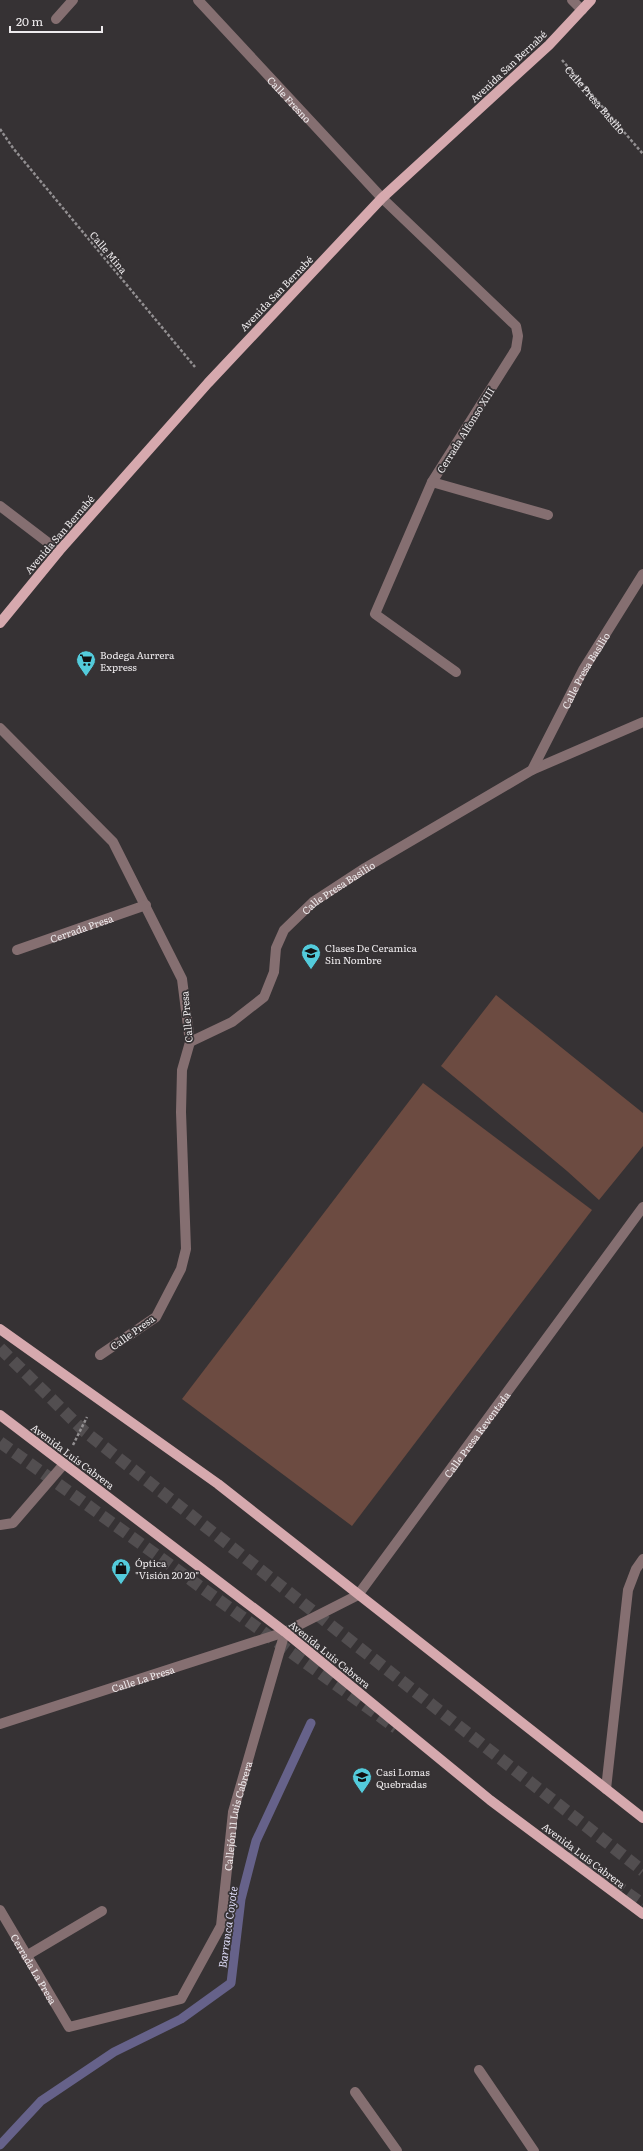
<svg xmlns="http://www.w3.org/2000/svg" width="643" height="2151" font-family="Literata,serif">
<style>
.green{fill:#6c4b41}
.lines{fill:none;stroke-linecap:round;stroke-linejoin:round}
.stream{stroke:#66628a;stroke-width:9}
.highway-tunnel{stroke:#524e50;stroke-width:12;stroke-dasharray:12 6;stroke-linecap:butt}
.path{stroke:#928f91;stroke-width:2.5;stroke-dasharray:3 2;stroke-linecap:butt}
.minor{stroke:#856f71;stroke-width:10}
.major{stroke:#d6a9ae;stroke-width:10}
.labels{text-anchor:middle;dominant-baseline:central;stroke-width:3.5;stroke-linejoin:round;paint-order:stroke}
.street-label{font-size:10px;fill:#eeebed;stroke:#363234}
.poi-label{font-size:10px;fill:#eeebed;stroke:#363234;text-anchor:start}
.water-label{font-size:11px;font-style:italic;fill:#dbd9f5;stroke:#363234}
</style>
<rect width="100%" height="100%" fill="#363234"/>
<g class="green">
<path d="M 496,995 L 643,1113 L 643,1146 L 599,1200 L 567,1171 L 441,1066 Z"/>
<path d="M 423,1083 L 592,1210 L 352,1526 L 182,1399 Z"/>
</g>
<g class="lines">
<path class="stream" d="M 0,2145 L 41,2101 L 114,2052 L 181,2019 L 231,1983 L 241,1899 L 256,1841 L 311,1723"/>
<g class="highway-tunnel">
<path d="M 0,1348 L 84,1431 L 643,1871"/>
<path d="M 0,1442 L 396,1728"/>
<path d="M 554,1842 L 643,1904"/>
</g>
<g class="path">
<path id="s1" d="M 562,60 L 643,154"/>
<path d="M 0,129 L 13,148 L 195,367"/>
<path d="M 73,1445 L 87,1417"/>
</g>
<g class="minor">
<path id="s2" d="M 198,0 L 382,198 L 516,326 L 518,336 L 516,349 L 432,482 L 375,614 L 456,672"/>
<path d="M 572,0 L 582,10"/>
<path d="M 56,19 L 73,0"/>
<path d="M 432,482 L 548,515"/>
<path d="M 0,506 L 59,551"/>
<path d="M 0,728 L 113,842 L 182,979 L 190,1042 L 182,1070 L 181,1112 L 186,1249 L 181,1269 L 156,1317 L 100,1355"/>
<path d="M 532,770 L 643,722"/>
<path id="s3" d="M 17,950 L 146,905"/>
<path id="s4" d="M 190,1042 L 232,1022 L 264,997 L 274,972 L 276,948 L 284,930 L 313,902 L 365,868 L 532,770 L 583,670 L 643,574"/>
<path d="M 0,1525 L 13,1523 L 64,1464"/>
<path id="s5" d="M 0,1724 L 285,1632 L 358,1595 L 643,1207"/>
<path d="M 606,1789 L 628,1590 L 636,1569 L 643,1559"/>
<path id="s6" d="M 0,1910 L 69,2027 L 181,1999 L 221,1926 L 233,1812 L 285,1632"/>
<path d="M 26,1956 L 102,1911"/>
<path d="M 479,2070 L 534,2151"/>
<path d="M 355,2092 L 397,2151"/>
</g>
<g class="major">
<path d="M 0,623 L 59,551 L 208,383 L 382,198 L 549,45 L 591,0"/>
<path d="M 0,1329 L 218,1484 L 643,1818"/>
<path d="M 0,1415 L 285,1632 L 490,1800 L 643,1914"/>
</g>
</g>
<defs>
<symbol id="supermarket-pin" viewBox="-11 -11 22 30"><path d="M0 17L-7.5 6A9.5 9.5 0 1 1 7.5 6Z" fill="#53cbdb" stroke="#363234"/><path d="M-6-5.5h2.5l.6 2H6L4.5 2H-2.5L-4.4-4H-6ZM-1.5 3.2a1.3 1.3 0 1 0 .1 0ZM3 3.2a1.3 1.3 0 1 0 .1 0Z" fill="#111"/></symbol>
<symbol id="school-pin" viewBox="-11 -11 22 30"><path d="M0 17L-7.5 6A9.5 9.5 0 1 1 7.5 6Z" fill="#53cbdb" stroke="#363234"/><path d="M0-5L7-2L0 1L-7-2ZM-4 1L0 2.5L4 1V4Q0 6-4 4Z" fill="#111"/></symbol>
<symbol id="shop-pin" viewBox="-11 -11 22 30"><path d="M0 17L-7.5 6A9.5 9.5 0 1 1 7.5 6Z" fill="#53cbdb" stroke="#363234"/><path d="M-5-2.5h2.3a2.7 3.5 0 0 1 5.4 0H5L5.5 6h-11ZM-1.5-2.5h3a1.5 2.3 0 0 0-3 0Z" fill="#111"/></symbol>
</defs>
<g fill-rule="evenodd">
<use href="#supermarket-pin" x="75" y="649" width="22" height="30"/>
<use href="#school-pin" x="300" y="942" width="22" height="30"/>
<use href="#shop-pin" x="110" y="1557" width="22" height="30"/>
<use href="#school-pin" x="351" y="1766" width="22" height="30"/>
</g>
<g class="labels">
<g class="street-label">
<text transform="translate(508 66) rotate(-43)">Avenida San Bernabé</text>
<text stroke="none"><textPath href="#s2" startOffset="135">Calle Fresno</textPath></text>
<text stroke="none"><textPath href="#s1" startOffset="52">Calle Presa Basilio</textPath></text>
<text transform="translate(109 252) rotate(50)">Calle Mina</text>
<text transform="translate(276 293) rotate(-46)">Avenida San Bernabé</text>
<text transform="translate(465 430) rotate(-58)">Cerrada Alfonso XIII</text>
<text transform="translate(59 534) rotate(-49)">Avenida San Bernabé</text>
<text stroke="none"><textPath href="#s4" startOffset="567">Calle Presa Basilio</textPath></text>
<text stroke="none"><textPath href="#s4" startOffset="227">Calle Presa Basilio</textPath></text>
<text stroke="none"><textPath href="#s3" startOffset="68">Cerrada Presa</textPath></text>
<text transform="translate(186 1017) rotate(-95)">Calle Presa</text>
<text transform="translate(132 1332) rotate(-36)">Calle Presa</text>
<text stroke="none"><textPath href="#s5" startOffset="581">Calle Presa Reventada</textPath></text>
<text transform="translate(73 1456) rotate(37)">Avenida Luis Cabrera</text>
<text transform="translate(330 1654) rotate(39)">Avenida Luis Cabrera</text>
<text stroke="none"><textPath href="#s5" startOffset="150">Calle La Presa</textPath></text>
<text stroke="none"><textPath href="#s6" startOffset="446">Callejón 11 Luis Cabrera</textPath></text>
<text transform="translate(584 1855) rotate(37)">Avenida Luis Cabrera</text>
<text stroke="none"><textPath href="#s6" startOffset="68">Cerrada La Presa</textPath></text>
</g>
<g class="poi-label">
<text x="100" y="654">Bodega Aurrera<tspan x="100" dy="12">Express</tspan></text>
<text x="325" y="947">Clases De Ceramica<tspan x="325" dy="12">Sin Nombre</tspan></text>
<text x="135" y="1562">Óptica<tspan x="135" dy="12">"Visión 20 20"</tspan></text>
<text x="376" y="1771">Casi Lomas<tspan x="376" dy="12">Quebradas</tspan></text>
</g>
<g class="water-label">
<text transform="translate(227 1927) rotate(-82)">Barranca Coyote</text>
</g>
</g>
<path d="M10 26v6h92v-6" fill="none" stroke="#eeebed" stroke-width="2"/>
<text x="16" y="26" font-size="12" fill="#eeebed" stroke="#363234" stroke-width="3" paint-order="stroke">20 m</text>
</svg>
